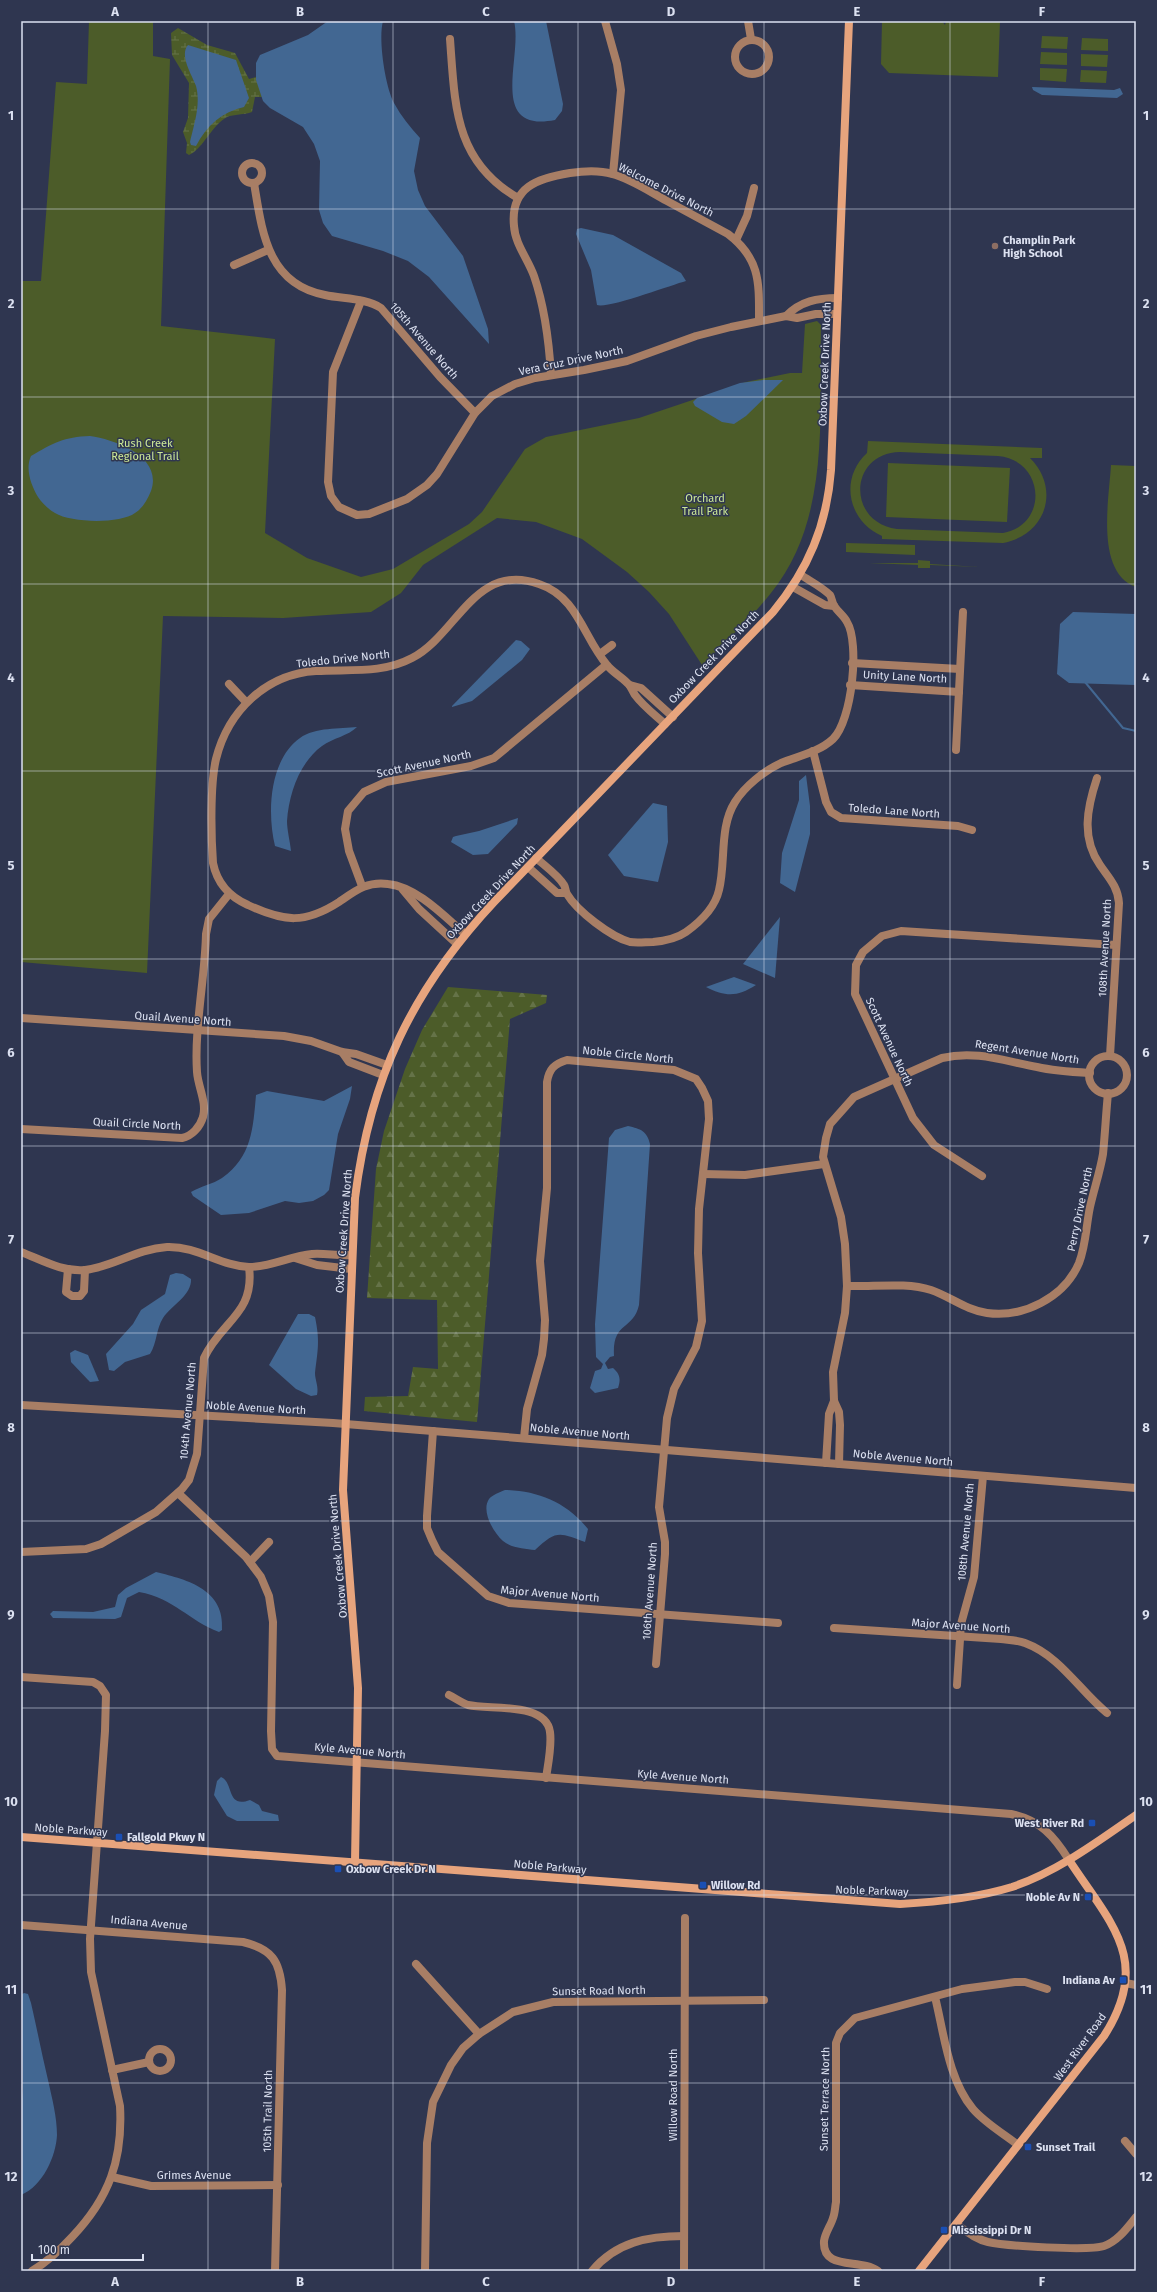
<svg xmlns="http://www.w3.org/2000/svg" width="1157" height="2292" font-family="'Fira Sans',sans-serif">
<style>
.forest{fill:url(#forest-firs)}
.wetland{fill:url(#wetland-marsh)}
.park{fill:#4c5c29;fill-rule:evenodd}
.water{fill:#426792}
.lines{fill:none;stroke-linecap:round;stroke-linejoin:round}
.stream{stroke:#426792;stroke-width:2}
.street{stroke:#a87e65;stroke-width:8}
.secondary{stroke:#e7a47d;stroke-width:8}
.grid{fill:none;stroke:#dce1f1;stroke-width:1;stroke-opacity:0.55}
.education-dot{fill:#8d6e63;stroke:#2f3650;stroke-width:1.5}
.transit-dot{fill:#1a4fb4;stroke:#2f3650;stroke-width:1.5}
.labels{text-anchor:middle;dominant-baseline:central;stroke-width:3;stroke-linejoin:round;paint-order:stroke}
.street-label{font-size:11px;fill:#dce1f1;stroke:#2f3650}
.poi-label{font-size:11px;font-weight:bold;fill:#dce1f1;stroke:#2f3650;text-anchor:start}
.park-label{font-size:11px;fill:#cce895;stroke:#2f3650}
.neatline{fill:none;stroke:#dce1f1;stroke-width:1.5}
.grid-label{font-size:13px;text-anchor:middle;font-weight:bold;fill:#dce1f1}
</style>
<defs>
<pattern id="forest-firs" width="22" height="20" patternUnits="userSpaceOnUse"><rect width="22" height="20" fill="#4c5c29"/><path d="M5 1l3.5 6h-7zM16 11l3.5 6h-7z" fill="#657348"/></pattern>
<pattern id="wetland-marsh" width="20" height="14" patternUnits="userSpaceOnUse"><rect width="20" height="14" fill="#4c5c29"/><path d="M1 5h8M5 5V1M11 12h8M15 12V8" fill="none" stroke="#657348"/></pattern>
</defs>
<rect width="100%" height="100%" fill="#2f3650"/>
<path class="forest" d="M 448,987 L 547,995 L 546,1003 L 510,1019 L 477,1422 L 364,1411 L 365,1397 L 408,1396 L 413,1367 L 438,1369 L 437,1300 L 367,1298 L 376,1169 L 384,1131 L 405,1069 L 422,1030 Z"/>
<path class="wetland" d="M 178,28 L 207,45 L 235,53 L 249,79 L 256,77 L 262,97 L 255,97 L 252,112 C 244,115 234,114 227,117 C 212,125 202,150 189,155 L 186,153 L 187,143 L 183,132 L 188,118 L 189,83 L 172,55 L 171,33 Z"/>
<g class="park">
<path d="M 89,21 L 153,21 L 153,56 L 170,59 L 161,326 L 275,339 L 265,533 L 307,558 L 361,577 L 393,569 L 469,524 L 482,512 L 525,449 L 546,437 L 639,418 L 746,382 L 790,373 L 802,373 L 805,324 L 817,321 L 821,325 C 819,415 831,519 771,593 C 750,619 725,642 702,665 L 669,614 L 649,592 L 627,572 L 582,539 L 536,522 L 497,518 L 423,565 L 401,593 L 371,612 L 283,618 L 163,616 L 147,973 L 21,962 L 21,281 L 41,281 L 56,82 L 87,84 Z"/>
<path d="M 882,21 L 942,21 L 945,25 L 946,21 L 1000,21 L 998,77 L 889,73 L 881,64 Z"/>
<path d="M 1042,36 L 1068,37 L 1067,49 L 1041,48 Z"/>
<path d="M 1082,38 L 1108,39 L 1108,51 L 1081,50 Z"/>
<path d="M 1041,52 L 1067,53 L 1067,65 L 1040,64 Z"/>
<path d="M 1081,54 L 1108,55 L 1107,67 L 1081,66 Z"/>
<path d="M 1040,68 L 1067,69 L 1066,82 L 1040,80 Z"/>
<path d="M 1081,70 L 1107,71 L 1106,83 L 1080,82 Z"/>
<path d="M 868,441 L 1042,448 L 1042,458 L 1030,458 C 1061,489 1046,535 1003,543 L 882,539 L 882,536 C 848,521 839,479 867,453 ZM 900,452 L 998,456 C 1045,460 1049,525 1003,533 L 897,529 C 846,522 849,453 900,452 Z"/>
<path d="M 888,463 L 1010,468 L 1007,522 L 886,517 Z"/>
<path d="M 1111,465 L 1136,466 L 1136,587 C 1095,572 1109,500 1111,465 Z"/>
<path d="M 846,543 L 915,545 L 915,555 L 846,552 Z"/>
<path d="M 918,560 L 930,561 L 930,564 L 980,567 L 930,565 L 930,568 L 918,568 L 918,565 L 869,563 L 918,563 Z"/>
</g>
<g class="water">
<path d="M 328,21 L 383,21 C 378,39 385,86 394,103 C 401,116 410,127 420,138 L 414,171 L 418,190 L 425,206 L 463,256 L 488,329 L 489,344 L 429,277 L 408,261 L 383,251 L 332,236 L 323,223 L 319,210 L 320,161 L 314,144 L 303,127 L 270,108 L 263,101 L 256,80 L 256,63 L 260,55 L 308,35 Z"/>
<path d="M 514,21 L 546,21 L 563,104 L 562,111 L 555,120 C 487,133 523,57 514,21 Z"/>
<path d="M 188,45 L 236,60 L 249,98 L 244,107 C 222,112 207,125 196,146 L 191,145 L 190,142 C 194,125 201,104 196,86 C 192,75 179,55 188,45 Z"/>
<path d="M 1032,87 L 1114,90 L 1120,88 L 1123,94 L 1117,98 L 1042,95 L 1033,90 Z"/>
<path d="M 581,228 L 613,235 L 681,273 L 686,281 C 671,285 608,309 597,305 L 591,270 L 576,234 L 577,229 Z"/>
<path d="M 763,380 L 783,380 L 746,416 L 734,424 L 722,422 L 695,406 L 693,402 L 697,398 L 740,383 Z"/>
<path d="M 90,436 C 117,440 163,457 151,491 C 147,500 143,508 135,513 C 120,524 71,523 55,513 C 48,509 42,503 38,497 C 31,485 25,469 31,456 C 53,443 64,437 90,436 Z"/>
<path d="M 1073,612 L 1136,614 L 1136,685 L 1069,683 L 1057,674 L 1060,624 Z"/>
<path d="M 516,640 L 521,641 L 530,649 L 522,660 L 472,701 L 452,707 L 452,706 Z"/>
<path d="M 357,727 C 348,736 333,738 322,746 C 300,762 289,793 287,821 C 287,830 290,841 291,851 L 275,846 C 267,813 269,760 300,738 C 315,727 340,729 357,727 Z"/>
<path d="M 806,775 L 810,806 L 810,834 L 795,892 L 780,883 L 782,853 L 799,800 L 799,781 Z"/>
<path d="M 653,803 L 667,806 L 668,842 L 658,882 L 624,876 L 608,855 Z"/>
<path d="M 518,818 L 517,824 L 488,854 L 473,855 L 451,842 L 453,837 L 456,836 L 479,831 Z"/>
<path d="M 780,917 L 775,978 L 743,964 Z"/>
<path d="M 734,977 L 756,985 C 737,997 726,997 706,987 Z"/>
<path d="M 352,1086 L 350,1099 L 338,1134 L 329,1190 L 324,1195 L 313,1201 L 299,1203 L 285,1201 L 249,1213 L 221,1215 L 193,1196 L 191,1192 C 201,1186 213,1184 222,1178 C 252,1157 253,1128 256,1095 L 267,1091 L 324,1101 Z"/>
<path d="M 628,1126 C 641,1129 647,1131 650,1144 L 639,1305 C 633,1331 612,1321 614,1356 L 610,1357 L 605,1363 L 608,1369 L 613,1368 C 620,1374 621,1379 618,1388 L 595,1393 L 590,1388 L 595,1371 L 601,1369 L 603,1364 L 596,1357 L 595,1324 L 609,1138 L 615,1130 Z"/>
<path d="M 176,1273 L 183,1274 L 191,1279 C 192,1295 171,1306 163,1318 C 156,1329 157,1343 150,1354 L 125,1362 L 114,1371 L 109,1370 L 106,1354 L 133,1324 L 141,1310 L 165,1294 L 170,1275 Z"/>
<path d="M 298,1314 L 309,1314 L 315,1317 C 320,1341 318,1349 315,1373 C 315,1380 319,1387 317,1395 L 311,1396 L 296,1389 L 269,1365 Z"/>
<path d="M 75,1350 L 88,1355 L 99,1381 L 90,1382 L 71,1362 L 70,1353 Z"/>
<path d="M 505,1490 C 538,1491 566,1502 588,1529 L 585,1542 C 559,1532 556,1530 535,1550 C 525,1549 511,1548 503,1541 C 493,1532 481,1511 489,1499 C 492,1495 500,1492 505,1490 Z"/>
<path d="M 156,1572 C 189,1580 225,1590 222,1630 L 219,1632 C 189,1621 174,1598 139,1592 L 127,1598 L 121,1617 L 115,1619 L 53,1618 L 50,1614 L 53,1611 L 93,1612 L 115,1607 L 118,1595 L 126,1588 Z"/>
<path d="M 221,1777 C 234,1782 226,1809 250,1800 L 259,1805 L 262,1811 L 278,1815 L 279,1821 L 237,1821 L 227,1816 L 214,1795 L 217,1781 Z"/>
<path d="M 24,1993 L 28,1994 L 31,2003 C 37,2029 42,2055 48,2080 C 52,2098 57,2117 57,2135 C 56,2156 43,2186 21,2195 L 21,2111 L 23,2089 L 21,1995 Z"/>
</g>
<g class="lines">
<path class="stream" d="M 1085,682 L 1123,728 L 1136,731"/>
<g class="street">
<path d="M 605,21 L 617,64 L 621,90 L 613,174"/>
<path d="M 748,21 L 751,39"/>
<path d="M 450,39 C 455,105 454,161 518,198"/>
<circle cx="752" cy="57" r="17"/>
<circle cx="252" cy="173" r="10"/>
<path d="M 254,183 C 262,231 267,284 325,295 C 343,299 366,298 381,308 L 440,377 L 475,413"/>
<path d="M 736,240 L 747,216 L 754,188"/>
<path d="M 234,265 L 268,250"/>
<path d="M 361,301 L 333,372 L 328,482 L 331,496 L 339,507 L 357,515 L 369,514 L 407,499 L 427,485 L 437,474 L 475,413 L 492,396 L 515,384 L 535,378 L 584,370 L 627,361 L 696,336 L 731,327 L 786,316 L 797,318 L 816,314 L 837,314"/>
<path d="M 786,316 C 801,301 817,298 838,298"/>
<path d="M 551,375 C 549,341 545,308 534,276 C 528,259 515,244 514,226 C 510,187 538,178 570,173 C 584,171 599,170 612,174 C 631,179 650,192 667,201 C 687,212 708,223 728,234 C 761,259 759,284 759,321"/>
<path d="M 793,587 L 825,605 L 834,606"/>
<path d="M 600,654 L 612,645"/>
<path d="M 852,663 L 960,669"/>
<path d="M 229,684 L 246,702"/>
<path d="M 630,685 L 641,688 L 673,717"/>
<path d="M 850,685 L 959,692"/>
<path d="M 956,750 L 963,612"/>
<path d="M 813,751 L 826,802 L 831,812 L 841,818 L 958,826 L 972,830"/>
<path d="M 1097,778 C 1087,808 1081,838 1100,865 C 1109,878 1118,887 1119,903 L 1110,1056"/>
<path d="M 536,858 C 545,866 558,875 564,885 C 566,888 565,891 567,894 C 577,911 611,937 630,942 C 637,943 646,942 653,942 C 664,941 676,939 686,932 C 700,922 715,908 719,890 C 726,862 719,827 735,802 C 745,786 764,771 781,763 C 799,756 819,752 833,739 C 852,721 860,643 847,622 C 844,616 838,612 835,607 C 832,604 832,598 830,595 C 822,587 810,581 801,575"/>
<path d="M 528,867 L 557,893 L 566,893"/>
<path d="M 362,886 L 349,851 L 345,829 L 348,811 L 364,792 L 386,782 L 471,766 L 494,758 L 606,665"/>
<path d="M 403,890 L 419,909 L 457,944"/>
<path d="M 465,934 C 444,916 417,887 388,884 C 367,881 355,891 339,902 C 305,924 284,922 248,905 C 230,897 217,883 213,863 C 211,836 210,784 216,759 C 228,711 266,674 316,671 C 349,669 382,674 412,658 C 457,635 475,561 539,584 C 578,597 583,637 607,665 C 613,673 624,678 630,686 C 632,689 633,692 635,695 C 643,706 655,715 665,724"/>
<path d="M 21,1018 L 284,1036 L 311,1041 L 342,1052 L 356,1054 L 387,1065"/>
<path d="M 342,1052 L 349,1062 L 383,1075"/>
<circle cx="1108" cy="1075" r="19"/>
<path d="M 21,1129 L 182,1138 C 192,1136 200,1127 203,1117 C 207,1102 198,1087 197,1072 C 194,1029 205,978 206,934 L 209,919 L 229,894"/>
<path d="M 703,1174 L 745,1175 L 824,1164"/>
<path d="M 982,1176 L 934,1145 L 913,1118 L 855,994 L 856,965 L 863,952 L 882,936 L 901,931 L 1116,945"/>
<path d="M 21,1252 C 42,1260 62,1272 85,1270 C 113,1267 136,1249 167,1247 C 198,1246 220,1266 249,1267 C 270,1267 291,1256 312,1254 C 325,1253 338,1256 351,1255"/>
<path d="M 295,1258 L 317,1265 L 351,1269"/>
<path d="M 68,1269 L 66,1292 L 72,1296 L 80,1296 L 84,1291 L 85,1270"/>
<path d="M 847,1286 C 874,1287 906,1282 931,1290 C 951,1297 966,1310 987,1313 C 1023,1318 1064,1298 1079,1263 C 1086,1245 1086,1226 1090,1207 C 1094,1189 1100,1172 1103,1154 C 1105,1134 1106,1114 1108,1093"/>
<path d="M 21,1405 L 333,1423 L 1136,1488"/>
<path d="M 433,1431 L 427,1516 L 427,1528 L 432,1540 L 438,1552 L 488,1596 L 509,1603 L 778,1623"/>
<path d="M 524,1438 L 527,1409 L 542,1355 L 544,1339 L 545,1320 L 540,1261 L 547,1188 L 547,1082 C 549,1069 554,1064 567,1060 L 674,1070 L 696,1079 L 702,1088 L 708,1101 L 709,1119 L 699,1209 L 698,1253 L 702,1321 L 696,1347 L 674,1389 L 667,1418 L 659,1507 L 665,1542 L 665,1554 L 656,1664"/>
<path d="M 826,1463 L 829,1414 L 834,1401"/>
<path d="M 839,1464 L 840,1425 L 839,1412 L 834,1401 L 833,1372 L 845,1313 L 847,1286 L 845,1244 L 841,1217 L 823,1157 L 826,1138 L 830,1124 L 854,1097 L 942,1058 C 976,1050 1004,1061 1037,1067 C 1054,1071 1072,1072 1090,1073"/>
<path d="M 178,1493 L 246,1557 L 261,1577 L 269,1596 L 273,1622 L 271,1731 L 272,1749 L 277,1756 L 1011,1814 C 1040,1820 1054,1836 1069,1860"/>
<path d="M 21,1552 L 86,1549 L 101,1544 L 156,1512 L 182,1489 L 189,1480 L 197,1454 L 204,1358 C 221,1321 255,1314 249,1267"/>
<path d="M 250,1562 L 269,1542"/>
<path d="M 834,1628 L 1001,1639 C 1008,1640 1018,1640 1025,1643 C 1060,1656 1079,1690 1107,1713"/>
<path d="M 21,1677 L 93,1682 L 100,1686 L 106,1695 L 105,1731 L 90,1939 L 91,1972 L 120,2106 C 123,2160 109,2198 72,2237 C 60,2250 47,2262 32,2271"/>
<path d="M 957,1685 L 961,1624 L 974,1577 L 983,1476"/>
<path d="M 449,1695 C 455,1698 462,1703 468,1705 C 491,1710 546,1702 550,1732 C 552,1746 548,1764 546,1778"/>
<path d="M 21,1925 L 243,1942 C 272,1949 280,1961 282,1990 L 275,2271"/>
<path d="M 416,1964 L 479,2034"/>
<path d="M 1125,1983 L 1136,1985"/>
<path d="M 935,1997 C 944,2033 948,2079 973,2109 C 985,2123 1004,2134 1018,2145"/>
<circle cx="160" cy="2060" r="11"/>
<path d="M 112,2070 L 149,2062"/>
<path d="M 1125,2141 L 1136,2154"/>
<path d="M 112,2177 L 151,2186 L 278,2185"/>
<path d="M 956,2224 C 966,2231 975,2239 988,2242 C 1005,2246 1089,2251 1104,2246 C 1118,2241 1127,2228 1136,2217"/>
<path d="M 425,2271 L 427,2143 L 433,2102 L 451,2065 L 463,2048 L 479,2034 L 513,2012 L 553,2002 L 764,2000"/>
<path d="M 592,2271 C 616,2242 648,2236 684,2236"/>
<path d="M 684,2271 L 685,1918"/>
<path d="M 878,2271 C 860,2258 822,2271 824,2241 C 825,2233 831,2225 833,2218 C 835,2213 835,2207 836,2202 L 836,2043 L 840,2033 L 855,2018 L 962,1989 L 1015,1982 L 1025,1982 L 1047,1989"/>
</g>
<g class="secondary">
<path d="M 21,1837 L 900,1904 C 937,1902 976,1898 1012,1887 C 1057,1872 1097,1842 1136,1815"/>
<path d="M 355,1862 L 358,1688 L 343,1490 L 355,1198 C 370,1078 412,990 494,902 L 773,612 C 808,570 827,525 831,470 L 849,21"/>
<path d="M 919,2271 L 1104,2036 C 1153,1960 1110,1923 1069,1860"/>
</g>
</g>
<path class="grid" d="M 208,21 L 208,2271M 393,21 L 393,2271M 578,21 L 578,2271M 764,21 L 764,2271M 950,21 L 950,2271M 21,209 L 1136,209M 21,397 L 1136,397M 21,584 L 1136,584M 21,771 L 1136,771M 21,959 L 1136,959M 21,1146 L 1136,1146M 21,1333 L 1136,1333M 21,1521 L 1136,1521M 21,1708 L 1136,1708M 21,1895 L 1136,1895M 21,2083 L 1136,2083"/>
<circle class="education-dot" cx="995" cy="246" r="4"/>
<g class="transit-dot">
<rect x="1088" y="1819" width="8" height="8" rx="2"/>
<rect x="115" y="1833" width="8" height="8" rx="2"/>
<rect x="334" y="1865" width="8" height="8" rx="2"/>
<rect x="699" y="1881" width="8" height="8" rx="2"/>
<rect x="1084" y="1893" width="8" height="8" rx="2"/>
<rect x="1119" y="1976" width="8" height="8" rx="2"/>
<rect x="1024" y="2143" width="8" height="8" rx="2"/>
<rect x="940" y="2226" width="8" height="8" rx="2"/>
</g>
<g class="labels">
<g class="street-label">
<text transform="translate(666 190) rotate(27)">Welcome Drive North</text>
<text transform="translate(424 341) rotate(49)">105th Avenue North</text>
<text transform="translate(571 361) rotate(-12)">Vera Cruz Drive North</text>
<text transform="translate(825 364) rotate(-88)">Oxbow Creek Drive North</text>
<text transform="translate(714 657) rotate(-46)">Oxbow Creek Drive North</text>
<text transform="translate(343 659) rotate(-6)">Toledo Drive North</text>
<text transform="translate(905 677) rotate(3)">Unity Lane North</text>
<text transform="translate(424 764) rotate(-12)">Scott Avenue North</text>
<text transform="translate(894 811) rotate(4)">Toledo Lane North</text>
<text transform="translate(491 892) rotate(-47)">Oxbow Creek Drive North</text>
<text transform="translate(1105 948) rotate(-87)">108th Avenue North</text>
<text transform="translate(183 1019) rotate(4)">Quail Avenue North</text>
<text transform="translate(889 1042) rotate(65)">Scott Avenue North</text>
<text transform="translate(1027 1052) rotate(9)">Regent Avenue North</text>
<text transform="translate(628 1055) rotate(6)">Noble Circle North</text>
<text transform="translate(137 1124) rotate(3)">Quail Circle North</text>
<text transform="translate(1080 1209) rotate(-78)">Perry Drive North</text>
<text transform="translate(344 1231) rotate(-86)">Oxbow Creek Drive North</text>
<text transform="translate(256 1408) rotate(3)">Noble Avenue North</text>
<text transform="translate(188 1411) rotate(-85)">104th Avenue North</text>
<text transform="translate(580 1432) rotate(5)">Noble Avenue North</text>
<text transform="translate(903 1458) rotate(5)">Noble Avenue North</text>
<text transform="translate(966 1532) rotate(-85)">108th Avenue North</text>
<text transform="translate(338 1556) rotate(-95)">Oxbow Creek Drive North</text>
<text transform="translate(650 1591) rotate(-86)">106th Avenue North</text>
<text transform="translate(550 1594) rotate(5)">Major Avenue North</text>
<text transform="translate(961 1626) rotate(4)">Major Avenue North</text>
<text transform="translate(360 1751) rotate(5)">Kyle Avenue North</text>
<text transform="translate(683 1777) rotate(4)">Kyle Avenue North</text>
<text transform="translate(71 1830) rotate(4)">Noble Parkway</text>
<text transform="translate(550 1867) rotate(5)">Noble Parkway</text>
<text transform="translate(872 1891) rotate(2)">Noble Parkway</text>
<text transform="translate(149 1923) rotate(5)">Indiana Avenue</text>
<text transform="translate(599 1991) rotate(-1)">Sunset Road North</text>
<text transform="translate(1080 2047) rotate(-54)">West River Road</text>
<text transform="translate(673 2095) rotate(-90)">Willow Road North</text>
<text transform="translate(825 2099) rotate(-89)">Sunset Terrace North</text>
<text transform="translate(268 2111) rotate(-89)">105th Trail North</text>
<text x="194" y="2175">Grimes Avenue</text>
</g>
<g class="poi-label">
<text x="1003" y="240">Champlin Park<tspan x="1003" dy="13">High School</tspan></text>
<text x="1084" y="1823" text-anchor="end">West River Rd</text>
<text x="127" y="1837">Fallgold Pkwy N</text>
<text x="346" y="1869">Oxbow Creek Dr N</text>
<text x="711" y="1885">Willow Rd</text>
<text x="1080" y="1897" text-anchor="end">Noble Av N</text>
<text x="1115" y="1980" text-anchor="end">Indiana Av</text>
<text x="1036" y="2147">Sunset Trail</text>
<text x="952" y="2230">Mississippi Dr N</text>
</g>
<g class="park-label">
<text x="145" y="443">Rush Creek<tspan x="145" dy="13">Regional Trail</tspan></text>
<text x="705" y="498">Orchard<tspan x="705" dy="13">Trail Park</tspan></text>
</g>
</g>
<rect width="1157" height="2292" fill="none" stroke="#2f3650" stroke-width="44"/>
<path d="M32 2254v6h111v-6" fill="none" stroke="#dce1f1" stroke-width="2"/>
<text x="38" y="2254" font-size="12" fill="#dce1f1" stroke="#2f3650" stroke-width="3" paint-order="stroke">100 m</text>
<rect x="22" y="22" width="1113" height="2248" class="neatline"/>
<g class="grid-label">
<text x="115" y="16">A</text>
<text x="300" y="16">B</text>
<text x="486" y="16">C</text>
<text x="671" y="16">D</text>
<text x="857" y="16">E</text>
<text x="1042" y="16">F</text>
<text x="11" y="120">1</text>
<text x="1146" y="120">1</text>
<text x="11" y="308">2</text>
<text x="1146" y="308">2</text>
<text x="11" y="495">3</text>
<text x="1146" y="495">3</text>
<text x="11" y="682">4</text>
<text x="1146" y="682">4</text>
<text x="11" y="870">5</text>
<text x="1146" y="870">5</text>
<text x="11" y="1057">6</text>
<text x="1146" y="1057">6</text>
<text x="11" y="1244">7</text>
<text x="1146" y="1244">7</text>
<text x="11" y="1432">8</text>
<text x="1146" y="1432">8</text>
<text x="11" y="1619">9</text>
<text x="1146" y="1619">9</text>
<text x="11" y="1806">10</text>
<text x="1146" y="1806">10</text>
<text x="11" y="1994">11</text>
<text x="1146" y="1994">11</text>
<text x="11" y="2181">12</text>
<text x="1146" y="2181">12</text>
<text x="115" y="2286">A</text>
<text x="300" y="2286">B</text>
<text x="486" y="2286">C</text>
<text x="671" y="2286">D</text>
<text x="857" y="2286">E</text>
<text x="1042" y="2286">F</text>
</g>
</svg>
